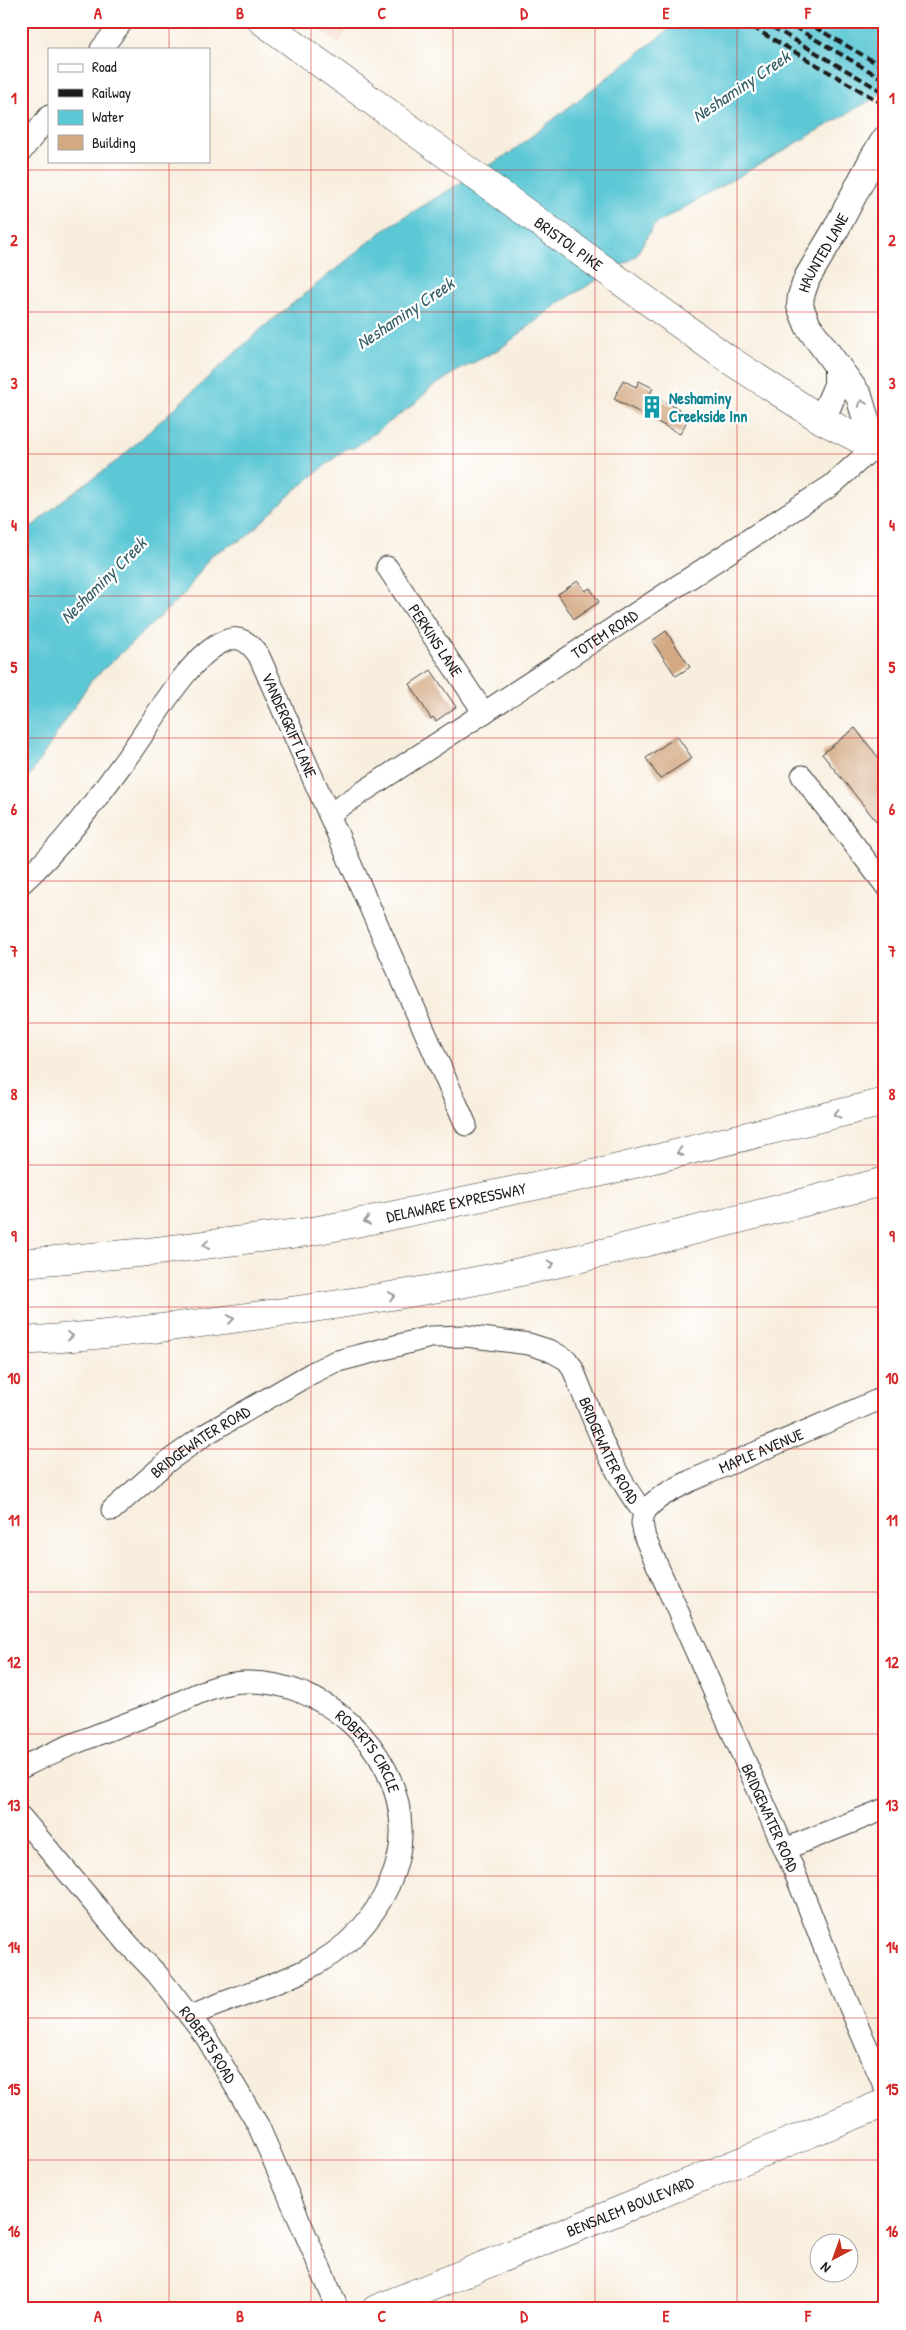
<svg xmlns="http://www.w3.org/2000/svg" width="906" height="2330" font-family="'Patrick Hand',sans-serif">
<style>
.built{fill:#f3d4bf}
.water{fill:#5cc7d5;stroke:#3c7278}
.building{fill:#d3a983}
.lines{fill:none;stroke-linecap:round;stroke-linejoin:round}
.minor-casing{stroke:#3d3c39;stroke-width:23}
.tertiary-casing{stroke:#3d3c39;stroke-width:28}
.secondary-casing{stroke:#3d3c39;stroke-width:29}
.primary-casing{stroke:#3d3c39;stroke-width:29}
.motorway-casing{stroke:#3d3c39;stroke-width:29}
.minor{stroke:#fff;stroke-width:21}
.tertiary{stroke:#fff;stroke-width:26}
.secondary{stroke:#fff;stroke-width:28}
.primary{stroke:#fff;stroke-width:28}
.motorway{stroke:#fff;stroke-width:28}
.rail{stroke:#1c1c1c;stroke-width:4;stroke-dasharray:8 4;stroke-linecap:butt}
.oneway{stroke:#999}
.grid{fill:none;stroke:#d62828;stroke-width:1;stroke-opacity:0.55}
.labels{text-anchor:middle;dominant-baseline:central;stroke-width:4.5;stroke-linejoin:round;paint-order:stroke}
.street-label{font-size:16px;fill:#1c1c1c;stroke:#fff}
.culture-label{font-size:16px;font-weight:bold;fill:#0d838f;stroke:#fff;text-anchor:start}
.water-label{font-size:18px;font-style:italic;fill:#366066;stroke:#fff}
.neatline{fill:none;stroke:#d62828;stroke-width:2}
.grid-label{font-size:16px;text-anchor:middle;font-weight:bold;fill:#d62828}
</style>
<rect width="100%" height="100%" fill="#fff"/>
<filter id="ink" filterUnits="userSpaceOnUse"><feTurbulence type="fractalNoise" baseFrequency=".02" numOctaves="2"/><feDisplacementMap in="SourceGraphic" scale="10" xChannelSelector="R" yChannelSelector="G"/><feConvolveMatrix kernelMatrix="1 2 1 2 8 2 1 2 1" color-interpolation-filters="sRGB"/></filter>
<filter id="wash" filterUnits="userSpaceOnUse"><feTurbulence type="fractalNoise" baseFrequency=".0096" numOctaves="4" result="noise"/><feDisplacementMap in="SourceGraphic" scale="20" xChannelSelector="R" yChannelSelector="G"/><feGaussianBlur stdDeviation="1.12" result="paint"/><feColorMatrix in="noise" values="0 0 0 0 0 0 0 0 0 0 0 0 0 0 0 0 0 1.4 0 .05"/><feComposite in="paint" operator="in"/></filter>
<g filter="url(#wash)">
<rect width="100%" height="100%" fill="#f8eede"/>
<path class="built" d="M 307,21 L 350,21 L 339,44 Z"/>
<path class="water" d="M 680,21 L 885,21 L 885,92 L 654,225 L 635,257 L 559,303 L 500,349 L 459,370 L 431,388 L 414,404 L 354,448 L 347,448 L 294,491 L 246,537 L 211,555 L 185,593 L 90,682 L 21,789 L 21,536 L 64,499 L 117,461 L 261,329 L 388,227 L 510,153 Z"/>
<g id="blocks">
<g class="building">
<path d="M 623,380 L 636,387 L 639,381 L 653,388 L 650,394 L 690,415 L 680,434 L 614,399 Z"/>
<path d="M 578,581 L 585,591 L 590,588 L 599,602 L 574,619 L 558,594 Z"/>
<path d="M 666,631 L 690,667 L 676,676 L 652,641 Z"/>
<path d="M 431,670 L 456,707 L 436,721 L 433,717 L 431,719 L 410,684 Z"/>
<path d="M 855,728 L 885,766 L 885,832 L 822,754 Z"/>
<path d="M 677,736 L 692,758 L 660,779 L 646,758 Z"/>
</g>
</g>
</g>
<g filter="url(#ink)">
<use href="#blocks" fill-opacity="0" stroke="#3d3c39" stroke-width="1"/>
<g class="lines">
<defs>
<g id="minor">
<path d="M 101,49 L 123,21"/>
<path d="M 21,152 L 49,116"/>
<path id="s1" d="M 387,567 L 484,713"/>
<path d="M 802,776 L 885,885"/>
<path id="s2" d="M 329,814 L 832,485 L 874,447"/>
<path id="s3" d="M 21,884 C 62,847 96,800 128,756 C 152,724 188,656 225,641 C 240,634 250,643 259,656 L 466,1125"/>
<path id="s4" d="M 112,1510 L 167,1462 L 206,1434 L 312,1373 L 334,1362 L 430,1337 L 466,1336 L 529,1344 L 551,1351 L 567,1360 L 572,1367 C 593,1417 610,1471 644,1513 L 642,1523 L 645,1538 L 793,1868 L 828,1957 L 885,2088"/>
<path id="s5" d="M 644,1513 C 655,1497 673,1490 690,1481 L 885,1397"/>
<path id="s6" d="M 21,1768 C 65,1745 113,1729 159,1711 C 186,1700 213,1683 244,1682 C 322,1679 398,1747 401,1827 C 403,1865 383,1905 357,1933 C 313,1979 247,1990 190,2016"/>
<path id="s7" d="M 21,1817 L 129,1945 L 157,1974 L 206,2037 L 258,2125 L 338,2309"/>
<path d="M 785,1849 L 885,1809"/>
</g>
<g id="tertiary">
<path d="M 822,420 L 837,385 L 837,366"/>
<path id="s8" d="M 874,447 L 859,396 L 808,326 L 800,306 L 801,296 L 807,278 L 836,229 L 874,156 L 885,139"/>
</g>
<g id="secondary">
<path id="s9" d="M 376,2309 L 885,2103"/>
</g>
<g id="primary">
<path id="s10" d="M 262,21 L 725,357 L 822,420 L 885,452"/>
</g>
<g id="motorway">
<path id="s11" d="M 21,1263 L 149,1252 L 307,1232 L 356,1223 L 602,1172 L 885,1102"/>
<path d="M 21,1341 C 106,1336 192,1325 276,1313 C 358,1302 439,1289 520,1272 C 642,1245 764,1213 885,1181"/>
</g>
</defs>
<use href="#minor" class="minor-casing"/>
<use href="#tertiary" class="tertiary-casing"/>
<use href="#secondary" class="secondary-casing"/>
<use href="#primary" class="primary-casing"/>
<use href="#motorway" class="motorway-casing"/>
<use href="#minor" class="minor"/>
<use href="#tertiary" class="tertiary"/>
<use href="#secondary" class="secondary"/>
<use href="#primary" class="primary"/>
<use href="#motorway" class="motorway"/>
<g class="rail">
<path d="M 742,21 L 885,105"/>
<path d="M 762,21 L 885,93"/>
<path d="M 784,21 L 885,80"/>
<path d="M 804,21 L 885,68"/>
</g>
</g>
<defs><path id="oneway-chevron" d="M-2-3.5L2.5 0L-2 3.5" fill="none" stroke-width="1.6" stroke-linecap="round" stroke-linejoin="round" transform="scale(1.25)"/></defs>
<g class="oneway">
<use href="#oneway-chevron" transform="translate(862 403) rotate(-111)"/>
<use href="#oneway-chevron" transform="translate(837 1114) rotate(166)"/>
<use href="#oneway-chevron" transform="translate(680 1152) rotate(166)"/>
<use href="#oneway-chevron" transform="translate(367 1221) rotate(169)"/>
<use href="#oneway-chevron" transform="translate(206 1245) rotate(173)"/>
<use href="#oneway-chevron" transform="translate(551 1264) rotate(-13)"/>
<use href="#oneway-chevron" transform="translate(392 1296) rotate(-10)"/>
<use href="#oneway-chevron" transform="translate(231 1319) rotate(-8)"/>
<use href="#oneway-chevron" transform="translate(70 1336) rotate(-5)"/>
</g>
</g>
<path class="grid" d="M 169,21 L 169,49M 311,21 L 311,2309M 453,21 L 453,2309M 595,21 L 595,2309M 737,21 L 737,2309M 169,161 L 169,2309M 21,170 L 885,170M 21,312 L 885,312M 21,454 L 885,454M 21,596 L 885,596M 21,738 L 885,738M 21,881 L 885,881M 21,1023 L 885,1023M 21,1165 L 885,1165M 21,1307 L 885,1307M 21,1449 L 885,1449M 21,1592 L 885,1592M 21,1734 L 885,1734M 21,1876 L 885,1876M 21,2018 L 885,2018M 21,2160 L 885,2160"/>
<defs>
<symbol id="building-bare" viewBox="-9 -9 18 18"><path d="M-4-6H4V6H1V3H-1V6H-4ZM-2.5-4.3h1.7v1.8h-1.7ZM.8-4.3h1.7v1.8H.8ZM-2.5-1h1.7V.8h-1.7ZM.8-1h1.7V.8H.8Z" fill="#0f9aa8" stroke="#fff" stroke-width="2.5" paint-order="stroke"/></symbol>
</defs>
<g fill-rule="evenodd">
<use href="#building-bare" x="636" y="391" width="32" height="32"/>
</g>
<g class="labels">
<g class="street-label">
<text stroke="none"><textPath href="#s10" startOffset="379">BRISTOL PIKE</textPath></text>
<text stroke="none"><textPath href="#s8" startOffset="220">HAUNTED LANE</textPath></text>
<text stroke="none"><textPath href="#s2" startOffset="329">TOTEM ROAD</textPath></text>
<text stroke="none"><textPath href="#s1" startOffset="88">PERKINS LANE</textPath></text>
<text stroke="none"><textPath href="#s3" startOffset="436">VANDERGRIFT LANE</textPath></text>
<text stroke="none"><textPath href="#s11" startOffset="440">DELAWARE EXPRESSWAY</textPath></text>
<text stroke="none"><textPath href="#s4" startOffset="112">BRIDGEWATER ROAD</textPath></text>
<text stroke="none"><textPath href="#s4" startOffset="608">BRIDGEWATER ROAD</textPath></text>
<text stroke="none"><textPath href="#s5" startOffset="134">MAPLE AVENUE</textPath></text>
<text stroke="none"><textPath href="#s6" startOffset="390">ROBERTS CIRCLE</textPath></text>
<text stroke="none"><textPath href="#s4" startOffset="1012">BRIDGEWATER ROAD</textPath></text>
<text stroke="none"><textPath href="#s7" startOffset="295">ROBERTS ROAD</textPath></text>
<text stroke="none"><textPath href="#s9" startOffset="274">BENSALEM BOULEVARD</textPath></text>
</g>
<g class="culture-label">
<text x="669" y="398">Neshaminy<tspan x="669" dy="18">Creekside Inn</tspan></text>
</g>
<g class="water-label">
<text transform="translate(741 86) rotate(-34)">Neshaminy Creek</text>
<text transform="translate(405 313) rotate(-34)">Neshaminy Creek</text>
<text transform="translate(103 580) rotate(-45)">Neshaminy Creek</text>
</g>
</g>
<rect width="906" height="2330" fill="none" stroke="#fff" stroke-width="55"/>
<rect x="48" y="48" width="162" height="115" fill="#ffffff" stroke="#a4a4a4"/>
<rect x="58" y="64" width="25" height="8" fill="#ffffff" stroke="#a4a4a4"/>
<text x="92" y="72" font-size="15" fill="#1c1c1c">Road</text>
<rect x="58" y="89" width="25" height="8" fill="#1c1c1c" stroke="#a4a4a4"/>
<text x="92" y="98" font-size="15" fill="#1c1c1c">Railway</text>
<rect x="58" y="110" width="25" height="15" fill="#5cc7d5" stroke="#a4a4a4"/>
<text x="92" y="122" font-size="15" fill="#1c1c1c">Water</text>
<rect x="58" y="135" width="25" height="15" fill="#d3a983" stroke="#a4a4a4"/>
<text x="92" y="148" font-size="15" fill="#1c1c1c">Building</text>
<g transform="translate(834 2258) rotate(221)"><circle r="24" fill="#ffffff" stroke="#a4a4a4"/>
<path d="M0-4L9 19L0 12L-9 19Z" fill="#c8321e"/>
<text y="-8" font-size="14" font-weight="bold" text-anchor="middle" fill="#1c1c1c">N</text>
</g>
<rect x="28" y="28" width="850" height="2274" class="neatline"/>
<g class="grid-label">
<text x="98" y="19">A</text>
<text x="240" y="19">B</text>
<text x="382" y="19">C</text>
<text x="524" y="19">D</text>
<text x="666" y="19">E</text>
<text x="808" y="19">F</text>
<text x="14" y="104">1</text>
<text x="892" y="104">1</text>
<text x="14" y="246">2</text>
<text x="892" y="246">2</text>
<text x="14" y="389">3</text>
<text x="892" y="389">3</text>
<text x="14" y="531">4</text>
<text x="892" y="531">4</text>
<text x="14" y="673">5</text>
<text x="892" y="673">5</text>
<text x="14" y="815">6</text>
<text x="892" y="815">6</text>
<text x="14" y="957">7</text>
<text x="892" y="957">7</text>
<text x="14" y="1100">8</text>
<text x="892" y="1100">8</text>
<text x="14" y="1242">9</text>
<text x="892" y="1242">9</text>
<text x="14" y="1384">10</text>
<text x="892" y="1384">10</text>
<text x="14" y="1526">11</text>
<text x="892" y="1526">11</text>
<text x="14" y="1668">12</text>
<text x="892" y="1668">12</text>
<text x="14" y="1811">13</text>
<text x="892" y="1811">13</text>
<text x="14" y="1953">14</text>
<text x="892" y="1953">14</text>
<text x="14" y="2095">15</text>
<text x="892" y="2095">15</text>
<text x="14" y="2237">16</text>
<text x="892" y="2237">16</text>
<text x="98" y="2322">A</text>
<text x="240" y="2322">B</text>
<text x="382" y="2322">C</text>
<text x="524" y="2322">D</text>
<text x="666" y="2322">E</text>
<text x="808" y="2322">F</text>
</g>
</svg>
